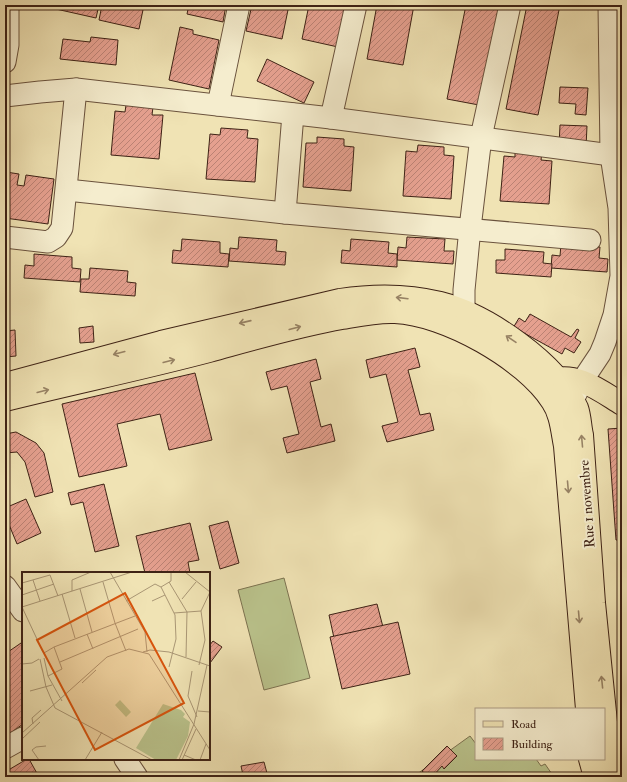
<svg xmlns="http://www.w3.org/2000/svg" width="627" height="782" font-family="'IM FELL Double Pica',serif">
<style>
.garden{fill:#bac38c;stroke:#7c7250}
.building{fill:url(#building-hatch);stroke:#3e2215}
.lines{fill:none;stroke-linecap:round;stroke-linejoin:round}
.minor-casing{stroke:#6a523d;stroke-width:23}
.major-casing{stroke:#3e2215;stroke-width:24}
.minor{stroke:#f5edce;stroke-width:21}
.major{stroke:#f0e3b4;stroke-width:22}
.oneway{stroke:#978264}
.labels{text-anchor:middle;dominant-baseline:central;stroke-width:4;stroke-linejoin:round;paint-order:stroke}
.street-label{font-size:14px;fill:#3e2215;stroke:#f5edce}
.inset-road{fill:none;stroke:#a99674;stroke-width:1}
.view{fill:#d7540d;fill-opacity:0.15;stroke:#d7540d;stroke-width:2}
.inset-edge{fill:none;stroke:#3e2215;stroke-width:2}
</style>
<defs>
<pattern id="building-hatch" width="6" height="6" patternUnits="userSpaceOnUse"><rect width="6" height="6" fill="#e5a08f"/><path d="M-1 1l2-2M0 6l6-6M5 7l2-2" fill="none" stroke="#bb8274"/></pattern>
</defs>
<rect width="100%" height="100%" fill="#f0e3b4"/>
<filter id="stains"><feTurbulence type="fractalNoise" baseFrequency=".005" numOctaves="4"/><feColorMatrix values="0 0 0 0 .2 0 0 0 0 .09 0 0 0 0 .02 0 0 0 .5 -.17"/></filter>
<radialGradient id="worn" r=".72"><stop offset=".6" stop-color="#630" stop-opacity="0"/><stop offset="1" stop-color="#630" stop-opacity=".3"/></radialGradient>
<g class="garden">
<path d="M 284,578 L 310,678 L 264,690 L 238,590 Z"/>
<path d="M 470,736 L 476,744 L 476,759 L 536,759 L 541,766 L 545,764 L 554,777 L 413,777 Z"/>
</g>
<g class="building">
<path d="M 47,5 L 99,5 L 96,18 L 47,7 Z"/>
<path d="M 102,5 L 144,5 L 139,29 L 99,20 Z"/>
<path d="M 189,5 L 226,5 L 223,22 L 187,14 Z"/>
<path d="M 252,5 L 289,5 L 282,39 L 246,31 Z"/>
<path d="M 309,5 L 347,5 L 338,47 L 302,39 Z"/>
<path d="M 377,5 L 414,5 L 403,65 L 367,59 Z"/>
<path d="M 466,5 L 499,5 L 479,105 L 447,99 Z"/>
<path d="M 527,5 L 560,5 L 538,115 L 506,109 Z"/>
<path d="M 180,27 L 193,30 L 193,34 L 219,40 L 209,89 L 169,80 Z"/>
<path d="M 91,37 L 118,40 L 116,65 L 60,59 L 63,39 L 90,42 Z"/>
<path d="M 267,59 L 314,82 L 304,103 L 257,81 Z"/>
<path d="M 560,87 L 588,88 L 586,115 L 575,114 L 576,104 L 559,103 Z"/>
<path d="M 126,105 L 153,107 L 152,115 L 163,115 L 159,159 L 111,155 L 115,111 L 125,112 Z"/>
<path d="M 560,125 L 587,126 L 586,147 L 559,146 Z"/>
<path d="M 221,128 L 248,130 L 247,138 L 258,139 L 255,182 L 206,179 L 210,134 L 220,135 Z"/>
<path d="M 317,137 L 344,139 L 344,146 L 354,147 L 351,191 L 303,187 L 306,143 L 317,143 Z"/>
<path d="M 418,145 L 444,147 L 444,155 L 454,156 L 451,199 L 403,196 L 406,151 L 417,152 Z"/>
<path d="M 515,150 L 542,152 L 541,160 L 552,161 L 549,204 L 500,201 L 504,156 L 515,157 Z"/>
<path d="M 6,172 L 19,174 L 17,185 L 24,186 L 26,175 L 54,179 L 48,224 L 5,218 Z"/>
<path d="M 239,237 L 277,240 L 276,251 L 286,252 L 285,265 L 229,261 L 230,248 L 238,249 Z"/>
<path d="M 407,237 L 445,239 L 444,251 L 454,251 L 453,264 L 397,260 L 398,247 L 406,248 Z"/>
<path d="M 182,239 L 220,242 L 220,253 L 229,254 L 228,267 L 172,263 L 173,250 L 181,251 Z"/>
<path d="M 351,239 L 389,242 L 388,253 L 397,254 L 397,267 L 341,263 L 342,250 L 350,251 Z"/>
<path d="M 561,244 L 600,247 L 599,258 L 608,259 L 607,272 L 551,268 L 552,255 L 560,256 Z"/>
<path d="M 505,249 L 544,252 L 543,263 L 552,264 L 551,277 L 496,273 L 496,260 L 505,260 Z"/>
<path d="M 34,254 L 72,257 L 72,268 L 81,269 L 80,282 L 24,278 L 25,265 L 34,266 Z"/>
<path d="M 90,268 L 128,271 L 127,282 L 136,283 L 135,296 L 80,292 L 81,279 L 89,279 Z"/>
<path d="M 530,314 L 571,337 L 577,329 L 579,330 L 575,338 L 581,342 L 574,353 L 565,348 L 562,354 L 524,333 L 523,334 L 513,328 L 519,318 L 525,322 Z"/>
<path d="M 93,326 L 94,342 L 80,343 L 79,328 Z"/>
<path d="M 15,330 L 16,356 L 5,357 L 5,331 Z"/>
<path d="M 415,348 L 420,367 L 408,370 L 420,415 L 430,413 L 434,430 L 387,442 L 382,426 L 398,422 L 386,374 L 370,378 L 366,360 Z"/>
<path d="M 316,359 L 321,379 L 310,382 L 321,427 L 331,424 L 335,441 L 287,453 L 283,438 L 299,434 L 287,386 L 271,390 L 266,372 Z"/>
<path d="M 195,373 L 212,440 L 169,450 L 160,414 L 117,424 L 127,466 L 79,477 L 62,404 Z"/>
<path d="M 622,428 L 622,540 L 616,540 L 608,429 Z"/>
<path d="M 16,432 L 36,443 L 44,453 L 53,492 L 35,497 L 25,462 L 17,452 L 5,453 L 5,434 Z"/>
<path d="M 104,484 L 119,546 L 95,552 L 83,502 L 71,505 L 68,493 Z"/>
<path d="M 26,499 L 41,533 L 17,544 L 5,515 L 5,508 Z"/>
<path d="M 228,521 L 239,563 L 220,569 L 209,526 Z"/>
<path d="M 190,523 L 199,560 L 188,562 L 190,573 L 145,573 L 136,536 Z"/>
<path d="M 622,554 L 622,580 L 620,555 Z"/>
<path d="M 377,604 L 383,627 L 334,638 L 329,615 Z"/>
<path d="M 398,622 L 410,674 L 342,689 L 330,637 Z"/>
<path d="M 213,641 L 222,647 L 210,663 L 209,662 L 209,646 Z"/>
<path d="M 21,643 L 23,646 L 23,724 L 5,737 L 5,654 Z"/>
<path d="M 447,746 L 457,756 L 444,769 L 442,766 L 432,777 L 429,777 L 422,771 Z"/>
<path d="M 27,759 L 29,759 L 39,777 L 5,777 L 5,772 Z"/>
<path d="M 264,762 L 268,777 L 242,777 L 241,775 L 243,775 L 241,766 Z"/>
</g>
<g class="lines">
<defs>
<g id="minor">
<path d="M 5,62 L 8,45 L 8,5"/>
<path d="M 5,96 L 40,92 L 76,89 L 331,118 L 611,155"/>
<path d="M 218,105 L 239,5"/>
<path d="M 331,118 L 356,5"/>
<path d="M 67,190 L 285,213 L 590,240"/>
<path d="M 285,213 L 293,114"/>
<path d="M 5,237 L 48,242 L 56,237 L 62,228 L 76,89"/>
<path d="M 461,327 L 464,311 L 464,290 L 470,228 L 481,137 L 510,5"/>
<path d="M 576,394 L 582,381 L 600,354 L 605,342 L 614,315 L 621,276 L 619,208 L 611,155 L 609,5"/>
<path d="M 5,586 L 23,611"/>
<path d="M 5,748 L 23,738"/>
<path d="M 125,759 L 137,777"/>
</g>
<g id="major">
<path d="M 549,381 C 576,371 599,390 622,404"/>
<path d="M 5,384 L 161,342 L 340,300 C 373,295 408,295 440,303 C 487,315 557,363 577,408 C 580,416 580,427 582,435 L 594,603 L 610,762 L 609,777"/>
<path d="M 5,400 C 73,383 141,369 209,351 C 253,339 297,326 342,318 C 359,315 378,311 395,312 C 445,314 525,359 552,401 C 561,414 562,431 565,446 L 587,709"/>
<path d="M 590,759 L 595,777"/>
</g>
</defs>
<use href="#minor" class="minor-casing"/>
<use href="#major" class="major-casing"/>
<use href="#minor" class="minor"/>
<use href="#major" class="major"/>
</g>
<defs><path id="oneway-shaft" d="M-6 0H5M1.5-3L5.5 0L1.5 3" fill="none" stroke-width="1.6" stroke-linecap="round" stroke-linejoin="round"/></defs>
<g class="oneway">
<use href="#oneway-shaft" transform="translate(402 298) rotate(-173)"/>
<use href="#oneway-shaft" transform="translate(245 322) rotate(167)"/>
<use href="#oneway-shaft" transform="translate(295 328) rotate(-15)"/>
<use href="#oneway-shaft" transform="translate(511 339) rotate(-146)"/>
<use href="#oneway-shaft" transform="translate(119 353) rotate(165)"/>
<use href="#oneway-shaft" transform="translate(169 361) rotate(-14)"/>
<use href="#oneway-shaft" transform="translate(43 391) rotate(-14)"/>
<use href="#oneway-shaft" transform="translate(582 441) rotate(-95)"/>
<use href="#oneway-shaft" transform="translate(568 487) rotate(85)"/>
<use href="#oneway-shaft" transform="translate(579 617) rotate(85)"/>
<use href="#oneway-shaft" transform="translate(602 682) rotate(-96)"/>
</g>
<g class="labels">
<g class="street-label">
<text transform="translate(587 504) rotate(-94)">Rue 1 novembre</text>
</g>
</g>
<g transform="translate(22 572)">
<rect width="188" height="188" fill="#f0e3b4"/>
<path d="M 98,128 L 109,140 L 104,145 L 93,133 ZM 141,132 L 159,138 L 163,142 L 161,145 L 168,150 L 166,164 L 154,188 L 134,188 L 114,176 Z" fill="#bac38c"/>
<path class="inset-road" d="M 88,0 L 123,60 L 125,80M 163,0 L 188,20M 11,8 L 18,29M 81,10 L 93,51 L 104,79M 147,10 L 165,40 L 164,85M 0,11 L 28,3 L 36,24M 139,15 L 153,43 L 154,67 L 147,95M 58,17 L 70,60M 50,19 L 50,8 L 69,0M 40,22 L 53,66M 0,23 L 32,12M 160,27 L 174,10M 104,29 L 133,12 L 139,15 L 149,9 L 149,0M 130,29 L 143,23M 0,35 L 110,0M 0,35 L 21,80M 152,41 L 179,39M 65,62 L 71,77M 121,80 L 128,78 L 147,80 L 188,94M 22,81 L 32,75 L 113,44M 22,86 L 26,104 L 40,129M 18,87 L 24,115 L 33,136 L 130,188M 38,90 L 116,57M 0,92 L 10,91 L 17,87M 177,93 L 183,68 L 179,39 L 188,20M 170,99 L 166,124 L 175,145M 26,104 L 40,97 L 32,75M 60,111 L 74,98M 8,119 L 30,113M 176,139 L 188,140M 11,152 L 10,146 L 19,138M 172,152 L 185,93M 0,161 L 85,85 L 107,77 L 127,82 L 188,178M 0,167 L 18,150M 162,183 L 174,188M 17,188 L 10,178 L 14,175 L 24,174M 63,188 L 80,160M 157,188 L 172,152M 160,188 L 174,157M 178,188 L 184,172"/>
<path class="view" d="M 103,21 L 162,131 L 73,178 L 15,68 Z"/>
<rect width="188" height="188" class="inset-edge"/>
</g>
<rect width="627" height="782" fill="none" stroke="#f0e3b4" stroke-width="20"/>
<rect x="6" y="6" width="615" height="770" fill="none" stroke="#3e2215" stroke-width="2"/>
<rect x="10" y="10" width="607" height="762" fill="none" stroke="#3e2215"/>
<rect x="475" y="708" width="130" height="52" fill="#f5edce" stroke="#ac9c84"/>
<rect x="483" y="721" width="20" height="6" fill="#f0e3b4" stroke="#ac9c84"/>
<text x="511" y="728" font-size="12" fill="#3e2215">Road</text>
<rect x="483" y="738" width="20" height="12" fill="url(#building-hatch)" stroke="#ac9c84"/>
<text x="511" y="748" font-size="12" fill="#3e2215">Building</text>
<rect width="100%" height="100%" filter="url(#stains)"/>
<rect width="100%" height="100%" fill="url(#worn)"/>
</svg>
